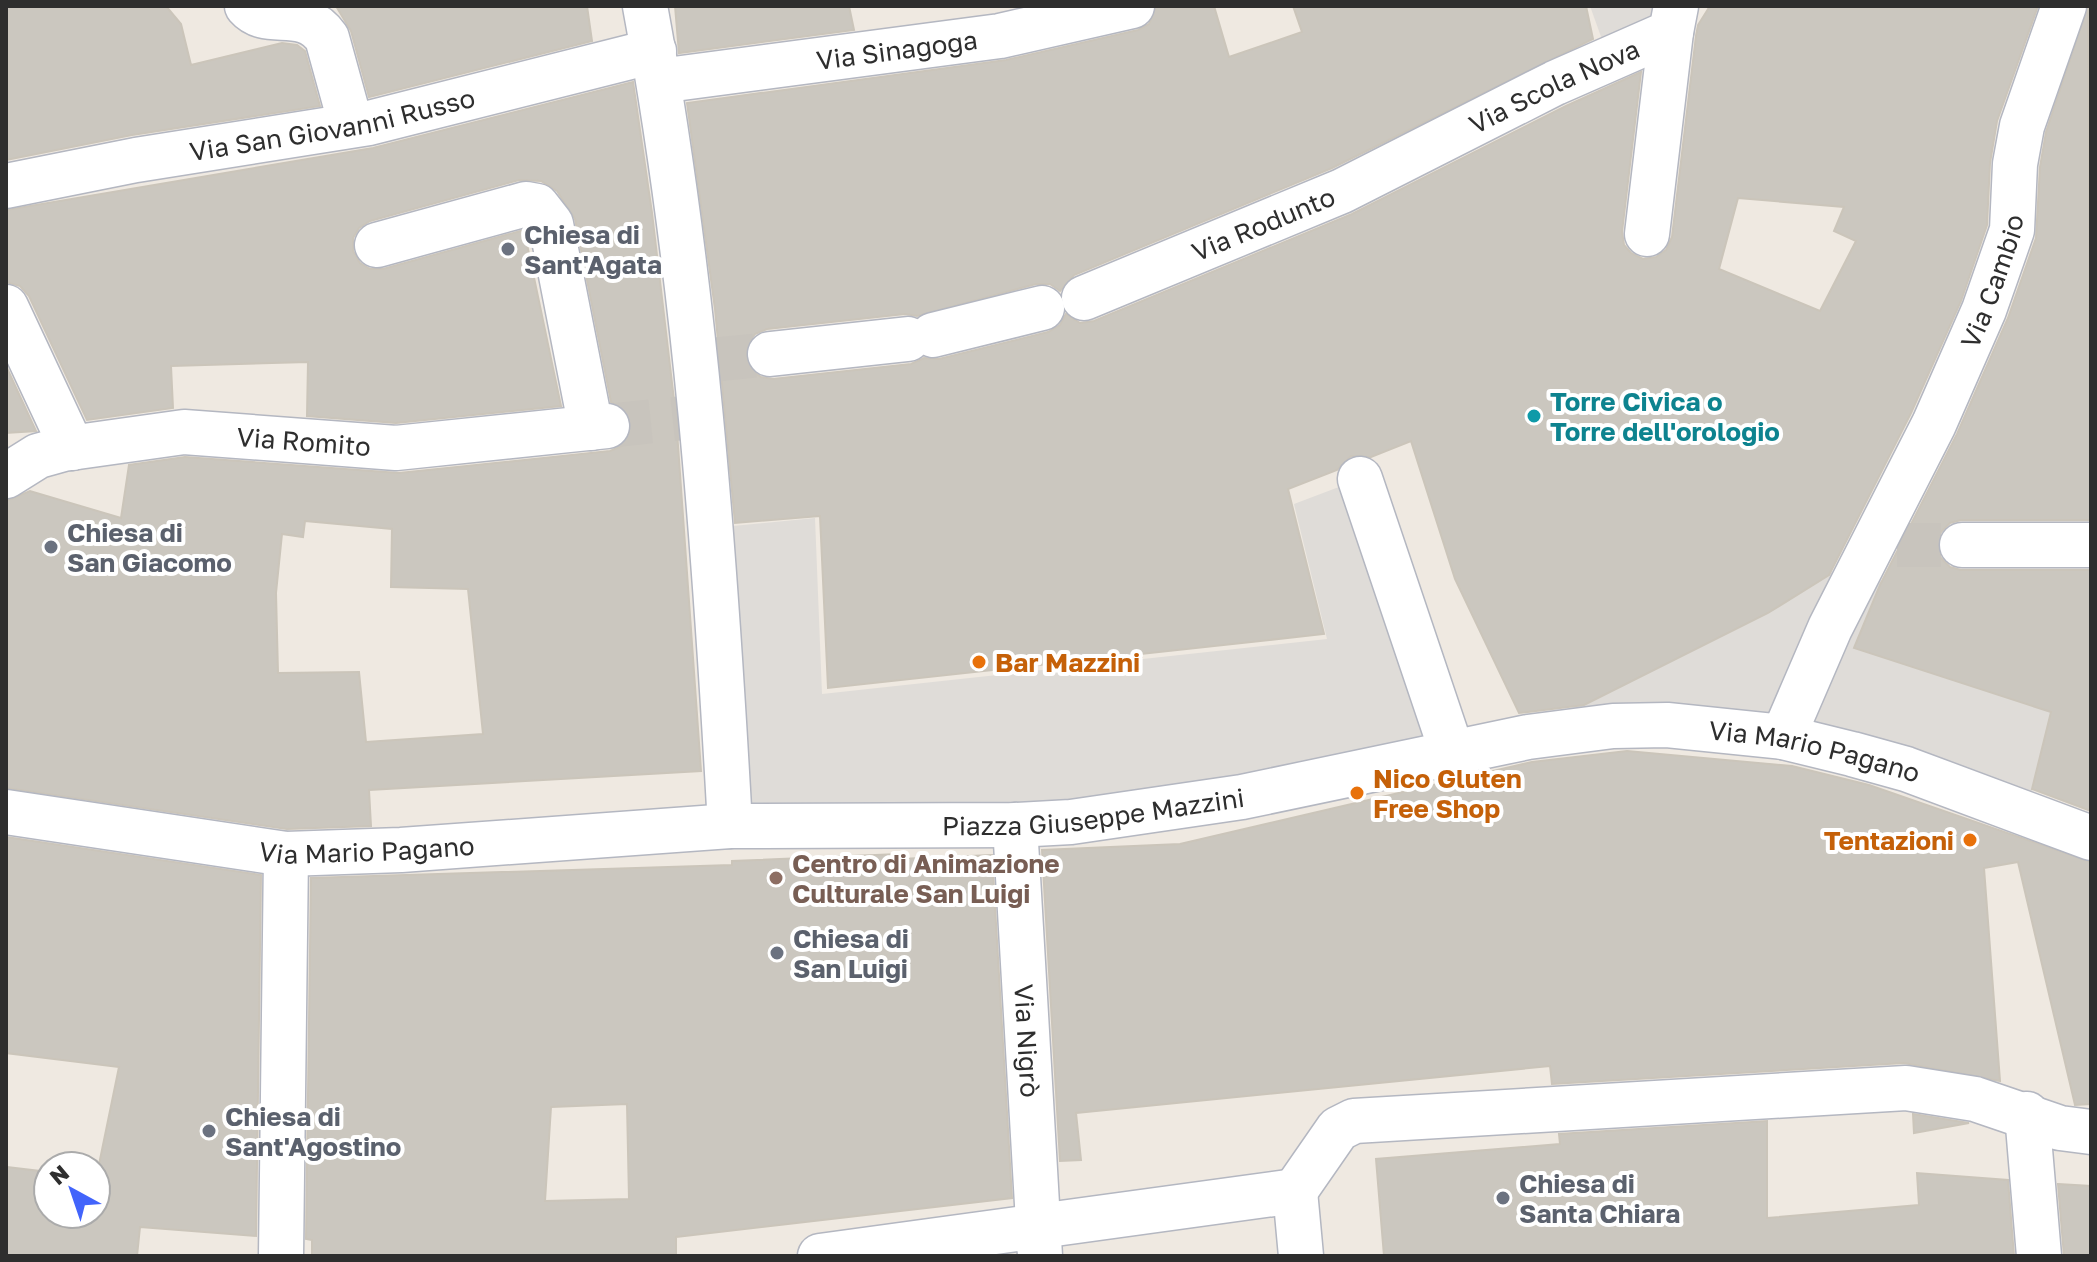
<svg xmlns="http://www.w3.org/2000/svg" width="2097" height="1262" font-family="'Golos Text',sans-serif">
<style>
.plaza{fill:#dfdcd8}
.building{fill:#cbc7bf;stroke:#cbc5ba;stroke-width:2;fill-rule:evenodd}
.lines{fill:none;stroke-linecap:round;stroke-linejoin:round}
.minor-tunnel{stroke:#c8c4bd;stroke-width:44;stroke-dasharray:44 22;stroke-linecap:butt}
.minor-casing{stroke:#b4b7c1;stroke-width:47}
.minor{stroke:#fff;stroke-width:44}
.worship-dot{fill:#6b7280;stroke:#fff;stroke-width:3}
.culture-dot{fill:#0f9aa8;stroke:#fff;stroke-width:3}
.food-dot{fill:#e8710a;stroke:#fff;stroke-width:3}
.education-dot{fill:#8d6e63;stroke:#fff;stroke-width:3}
.labels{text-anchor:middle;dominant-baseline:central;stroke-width:8;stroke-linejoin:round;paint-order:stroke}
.street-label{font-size:26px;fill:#2e2e2e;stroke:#fff}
.worship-label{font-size:26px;font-weight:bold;fill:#5b616d;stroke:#fff;text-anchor:start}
.culture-label{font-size:26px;font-weight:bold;fill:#0d838f;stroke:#fff;text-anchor:start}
.food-label{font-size:26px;font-weight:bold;fill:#c56008;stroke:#fff;text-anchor:start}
.education-label{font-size:26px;font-weight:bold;fill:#785e54;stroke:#fff;text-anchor:start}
</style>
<rect width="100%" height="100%" fill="#efe9e1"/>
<g class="plaza">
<path d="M 1590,6 L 1676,6 L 1609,59 Z"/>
<path d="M 1360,479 L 1453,755 L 1242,797 L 730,826 L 712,528 L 815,518 L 822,694 L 1327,639 L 1294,504 Z"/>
<path d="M 1840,567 L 1882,581 L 1854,648 L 2051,712 L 2027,812 L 1905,769 L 1524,724 L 1590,701 L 1768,613 Z"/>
</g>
<g class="building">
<path d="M 6,6 L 166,6 L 181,24 L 191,65 L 282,43 L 297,45 L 305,51 L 320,106 L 132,135 L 6,160 Z"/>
<path d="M 336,6 L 587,6 L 592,41 L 369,97 L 351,31 Z"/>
<path d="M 675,6 L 849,6 L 854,30 L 679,53 Z"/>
<path d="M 1156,6 L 1214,6 L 1229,57 L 1302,32 L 1293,6 L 1586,6 L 1593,39 L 1332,168 L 1074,275 L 1060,291 L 1050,284 L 1036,284 L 917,316 L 905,314 L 767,329 L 755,334 L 747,345 L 745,357 L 750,369 L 761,377 L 773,379 L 911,364 L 924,358 L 939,359 L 1048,332 L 1060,325 L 1066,314 L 1080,323 L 1094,321 L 1352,214 L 1566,106 L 1641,72 L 1622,232 L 1624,245 L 1631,253 L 1643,259 L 1656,257 L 1666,250 L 1672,237 L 1696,36 L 1698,25 L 1710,6 L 2038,6 L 1997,121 L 1990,163 L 1987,225 L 1961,301 L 1911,413 L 1829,575 L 1768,613 L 1584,705 L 1519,713 L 1455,579 L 1411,441 L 1371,457 L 1351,456 L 1337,470 L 1288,489 L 1324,634 L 828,688 L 820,516 L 735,523 L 715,309 L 687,103 L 1006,60 L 1138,30 L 1149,24 ZM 1738,198 L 1844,207 L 1834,231 L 1856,241 L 1820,311 L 1719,269 Z"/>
<path d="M 2088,6 L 2091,520 L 1961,520 L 1950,523 L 1941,532 L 1937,546 L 1941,558 L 1950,567 L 1961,570 L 2091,570 L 2091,811 L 2032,789 L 2051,712 L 1854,648 L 1880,585 L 1957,434 L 2008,318 L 2036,238 L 2040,167 L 2046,132 Z"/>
<path d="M 633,82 L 652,213 L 676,417 L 701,771 L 369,790 L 371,826 L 287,829 L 6,788 L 6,501 L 30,491 L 121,518 L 129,465 L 185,457 L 399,473 L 610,451 L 622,446 L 630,435 L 632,424 L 627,411 L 611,402 L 575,219 L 557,191 L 541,181 L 519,180 L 370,221 L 359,228 L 353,238 L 353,251 L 360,263 L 370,269 L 383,269 L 524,230 L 561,406 L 396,423 L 307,416 L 308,362 L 171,366 L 173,408 L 87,420 L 29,296 L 20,286 L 6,282 L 6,210 L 373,148 ZM 305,521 L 392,529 L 391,587 L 468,589 L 483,734 L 366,742 L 359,672 L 278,673 L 276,593 L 282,534 L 303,537 Z"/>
<path d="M 6,366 L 36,431 L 6,433 Z"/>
<path d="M 1627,751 L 1792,766 L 1869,785 L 2091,862 L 2091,1104 L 2075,1105 L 2018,862 L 1984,868 L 2000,1081 L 1904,1063 L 1552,1084 L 1550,1066 L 1076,1113 L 1081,1160 L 1060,1161 L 1042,850 L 1180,844 L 1532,762 Z"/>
<path d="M 6,837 L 261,875 L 256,1236 L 140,1227 L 137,1256 L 6,1256 L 6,1167 L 48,1172 L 48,1214 L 96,1214 L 96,1179 L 119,1067 L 6,1053 Z"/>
<path d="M 898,854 L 899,859 L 992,855 L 1012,1198 L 676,1237 L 676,1254 L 312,1256 L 312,1240 L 306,1239 L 311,878 L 732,865 L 732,861 ZM 627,1104 L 629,1199 L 545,1201 L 551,1107 Z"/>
<path d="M 1913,1114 L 1969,1123 L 1914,1133 Z"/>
<path d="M 1767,1121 L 1767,1218 L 1919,1205 L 1917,1173 L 2008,1180 L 2014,1256 L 1384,1256 L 1376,1159 L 1560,1144 L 1559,1134 Z"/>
<path d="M 2058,1184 L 2091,1186 L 2091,1256 L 2064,1256 Z"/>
</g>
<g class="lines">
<g class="minor-tunnel">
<path d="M 711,360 L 770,354"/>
<path d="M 607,426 L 684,418"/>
<path d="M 1897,545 L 1962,545"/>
</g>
<defs>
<g id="minor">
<path d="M 247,6 C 268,30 302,3 327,38 L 351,125"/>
<path d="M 645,6 C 695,277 715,551 730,826"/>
<path id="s1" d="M 659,81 L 1000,36 L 1132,6"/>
<path id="s2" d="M 6,186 L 136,160 L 369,123 L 654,51"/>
<path d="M 1647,234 L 1671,32"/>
<path d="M 377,245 L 526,204 L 537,206 L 551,224 L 591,428"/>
<path id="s3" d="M 1084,298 L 1342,191 L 1555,83 L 1671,32 L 1676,6"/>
<path d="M 6,307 L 72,448"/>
<path d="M 933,335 L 1042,308"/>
<path d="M 770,354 L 908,339"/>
<path id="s4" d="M 6,476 L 38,456 L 63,449 L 184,432 L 396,448 L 607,426"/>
<path d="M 1360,479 L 1453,755"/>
<path d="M 1962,545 L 2091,545"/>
<path id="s5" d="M 1783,737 L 1830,628 L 1934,424 L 1984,310 L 2012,230 L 2015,164 L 2022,126 L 2064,6"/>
<path id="s6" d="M 6,812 L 286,854 L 401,850 L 730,826 L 1015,825 L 1071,822 L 1242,797 L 1528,737 L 1613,726 L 1667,725 L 1783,737 L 1852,754 L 1906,769 L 2091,838"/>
<path id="s7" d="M 1015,825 L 1040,1256"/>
<path d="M 2027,1114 L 2039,1256"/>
<path d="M 1295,1191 L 1338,1129 L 1354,1121 L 1906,1088 L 1975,1099 L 2060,1128 L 2091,1132"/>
<path d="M 1295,1191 L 1301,1256"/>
<path d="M 281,1256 L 286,854"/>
<path d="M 820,1256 L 1295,1191"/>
</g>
</defs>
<use href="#minor" class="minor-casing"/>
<use href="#minor" class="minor"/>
</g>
<g class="worship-dot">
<circle cx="508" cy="249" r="8"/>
<circle cx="51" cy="547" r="8"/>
<circle cx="777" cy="953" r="8"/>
<circle cx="209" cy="1131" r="8"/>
<circle cx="1503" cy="1198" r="8"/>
</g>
<circle class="culture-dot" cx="1534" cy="416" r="8"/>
<g class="food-dot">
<circle cx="979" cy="662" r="8"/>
<circle cx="1357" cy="793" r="8"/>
<circle cx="1970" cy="840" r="8"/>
</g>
<circle class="education-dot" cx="776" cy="878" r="8"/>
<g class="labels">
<g class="street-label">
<text stroke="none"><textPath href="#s1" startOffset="240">Via Sinagoga</textPath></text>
<text stroke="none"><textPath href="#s3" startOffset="516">Via Scola Nova</textPath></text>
<text stroke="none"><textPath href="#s2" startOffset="332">Via San Giovanni Russo</textPath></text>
<text stroke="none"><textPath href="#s3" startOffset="194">Via Rodunto</textPath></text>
<text stroke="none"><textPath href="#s5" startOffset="502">Via Cambio</textPath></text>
<text stroke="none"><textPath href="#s4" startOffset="306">Via Romito</textPath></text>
<text stroke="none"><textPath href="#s6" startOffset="1824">Via Mario Pagano</textPath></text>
<text stroke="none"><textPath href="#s6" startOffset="1092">Piazza Giuseppe Mazzini</textPath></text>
<text stroke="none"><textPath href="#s6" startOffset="364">Via Mario Pagano</textPath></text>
<text stroke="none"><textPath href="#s7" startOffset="216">Via Nigrò</textPath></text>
</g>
<g class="worship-label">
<text x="524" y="234">Chiesa di<tspan x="524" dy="30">Sant'Agata</tspan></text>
<text x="67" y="532">Chiesa di<tspan x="67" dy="30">San Giacomo</tspan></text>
<text x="793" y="938">Chiesa di<tspan x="793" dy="30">San Luigi</tspan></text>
<text x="225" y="1116">Chiesa di<tspan x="225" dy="30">Sant'Agostino</tspan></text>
<text x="1519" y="1183">Chiesa di<tspan x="1519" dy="30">Santa Chiara</tspan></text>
</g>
<g class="culture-label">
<text x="1550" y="401">Torre Civica o<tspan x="1550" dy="30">Torre dell'orologio</tspan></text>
</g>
<g class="food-label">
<text x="995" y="662">Bar Mazzini</text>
<text x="1373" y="778">Nico Gluten<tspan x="1373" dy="30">Free Shop</tspan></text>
<text x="1954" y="840" text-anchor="end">Tentazioni</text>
</g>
<g class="education-label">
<text x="792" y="863">Centro di Animazione<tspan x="792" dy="30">Culturale San Luigi</tspan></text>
</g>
</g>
<rect width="2097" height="1262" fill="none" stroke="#2e2e2e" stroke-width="16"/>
<g transform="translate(72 1190) rotate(320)"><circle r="38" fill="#ffffff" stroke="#ababab" stroke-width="2"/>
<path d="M0-6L14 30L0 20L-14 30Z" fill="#4264fb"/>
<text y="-12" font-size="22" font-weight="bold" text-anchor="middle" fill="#2e2e2e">N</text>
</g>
</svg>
